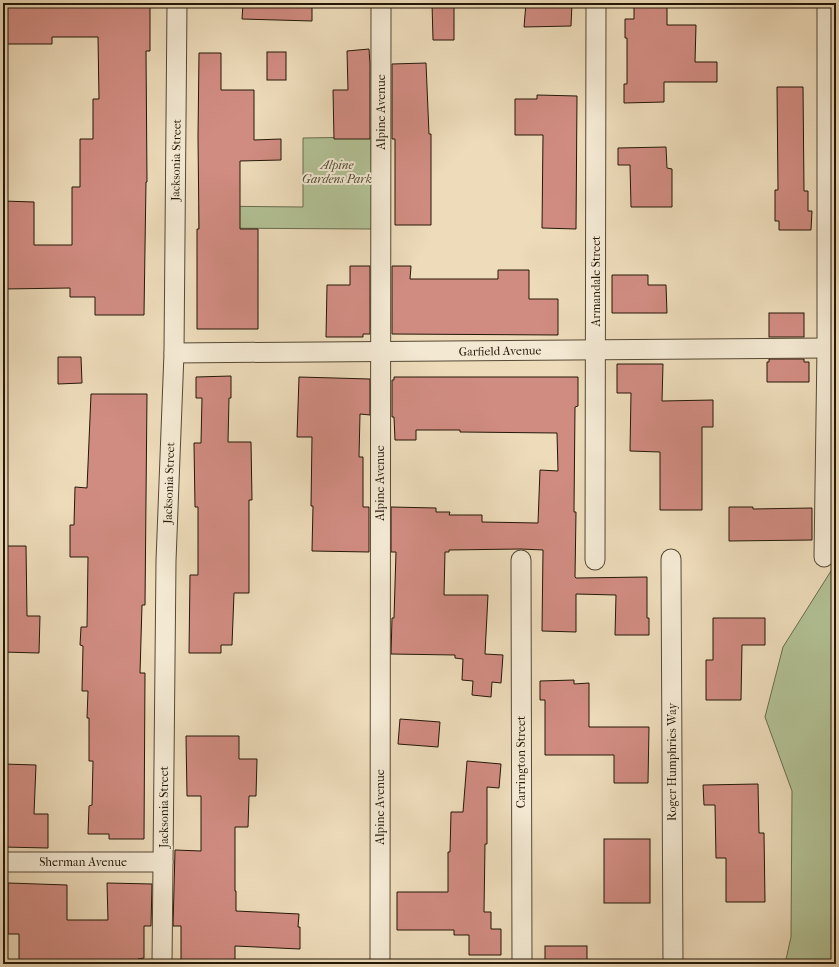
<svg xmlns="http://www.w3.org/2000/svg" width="839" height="967" font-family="'IM FELL French Canon',serif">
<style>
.green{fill:#b2c195;stroke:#6b6c4e}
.building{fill:#d18c82;stroke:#241807}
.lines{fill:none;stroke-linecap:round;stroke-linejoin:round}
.street-casing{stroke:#564934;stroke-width:21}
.street{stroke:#f3e8d2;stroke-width:19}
.labels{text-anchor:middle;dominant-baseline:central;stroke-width:4;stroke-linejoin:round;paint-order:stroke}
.street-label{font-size:12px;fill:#241807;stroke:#f3e8d2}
.park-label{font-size:12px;font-style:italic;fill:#4f4b32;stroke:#f3e8d2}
</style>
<rect width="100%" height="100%" fill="#eddbba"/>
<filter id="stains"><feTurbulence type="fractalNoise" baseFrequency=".005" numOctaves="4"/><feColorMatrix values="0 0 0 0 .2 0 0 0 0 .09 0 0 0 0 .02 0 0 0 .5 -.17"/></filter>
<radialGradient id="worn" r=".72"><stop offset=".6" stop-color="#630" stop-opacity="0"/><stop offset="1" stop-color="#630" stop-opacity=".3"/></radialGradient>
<g class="green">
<path d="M 371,137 L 372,229 L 199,228 L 199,206 L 303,207 L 303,138 Z"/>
<path d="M 836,563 L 836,964 L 785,964 L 791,937 L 792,791 L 765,717 L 783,647 Z"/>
</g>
<g class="building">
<path d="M 3,3 L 150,3 L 150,51 L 146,51 L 147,182 L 146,182 L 144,315 L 95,315 L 95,297 L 70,297 L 70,288 L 3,289 L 3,201 L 34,202 L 34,245 L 72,245 L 72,187 L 80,187 L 80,139 L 93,139 L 93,99 L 99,99 L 98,37 L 52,37 L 52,44 L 3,44 Z"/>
<path d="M 243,3 L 312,3 L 312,21 L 242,19 Z"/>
<path d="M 432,3 L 454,3 L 454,40 L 433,40 Z"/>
<path d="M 526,3 L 572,3 L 571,26 L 524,27 Z"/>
<path d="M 634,3 L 667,3 L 667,25 L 696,25 L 695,62 L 717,62 L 717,82 L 664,82 L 664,102 L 624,103 L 624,84 L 627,84 L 627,38 L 625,38 L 625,19 L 634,19 Z"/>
<path d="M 369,49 L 370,64 L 370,139 L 334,139 L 333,90 L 348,90 L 347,51 Z"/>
<rect x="267" y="52" width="19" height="28"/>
<path d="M 199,53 L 221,53 L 221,90 L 254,90 L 254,140 L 281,139 L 281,160 L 240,161 L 240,229 L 258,229 L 258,329 L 197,329 L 197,229 L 199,229 L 198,137 Z"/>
<path d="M 426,63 L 429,134 L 431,134 L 431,225 L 395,225 L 395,139 L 392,139 L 392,64 Z"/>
<path d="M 777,87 L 803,87 L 804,191 L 808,191 L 808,211 L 812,211 L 811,230 L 779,230 L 779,221 L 775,221 L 775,190 L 778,190 Z"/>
<path d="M 537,95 L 577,96 L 576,229 L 542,228 L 543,135 L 515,135 L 515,99 L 537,99 Z"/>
<path d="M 666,147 L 667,168 L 672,169 L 672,207 L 631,207 L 630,165 L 618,165 L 618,148 Z"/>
<path d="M 350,266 L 370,266 L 370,334 L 363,334 L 363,337 L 326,337 L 327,285 L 350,285 Z"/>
<path d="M 392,266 L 411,266 L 410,279 L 498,279 L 498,270 L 529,270 L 529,299 L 558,299 L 558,335 L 392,334 Z"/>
<path d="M 612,275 L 648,275 L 648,285 L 666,285 L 667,313 L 612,313 Z"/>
<rect x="769" y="313" width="35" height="24"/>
<path d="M 58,357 L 81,357 L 82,383 L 58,384 Z"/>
<path d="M 769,359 L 804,359 L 804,362 L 809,362 L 809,382 L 767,382 L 767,362 L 769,362 Z"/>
<path d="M 617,364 L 663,364 L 662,401 L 713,400 L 713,427 L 702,427 L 702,510 L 660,510 L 660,452 L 630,451 L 631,393 L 617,393 Z"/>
<path d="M 231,376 L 231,398 L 229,398 L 228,442 L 251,442 L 252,500 L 249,500 L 249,593 L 234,593 L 232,645 L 221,645 L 221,653 L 189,653 L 190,575 L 198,575 L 198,507 L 195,507 L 194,443 L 201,443 L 202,398 L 196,398 L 196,377 Z"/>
<path d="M 299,377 L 370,379 L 370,415 L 360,414 L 359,457 L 363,457 L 363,507 L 369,507 L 369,552 L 312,551 L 313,506 L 311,506 L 312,437 L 297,437 Z"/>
<path d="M 394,377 L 578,377 L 578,406 L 575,407 L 574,512 L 576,512 L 575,577 L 576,578 L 647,577 L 647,618 L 649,618 L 649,635 L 615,635 L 616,595 L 576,594 L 576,632 L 542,631 L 543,550 L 521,549 L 449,550 L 449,552 L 445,552 L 444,595 L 488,595 L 485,654 L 503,655 L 501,683 L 492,682 L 491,697 L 472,695 L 473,681 L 462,680 L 463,659 L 455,658 L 455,655 L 391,654 L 392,618 L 394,618 L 396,552 L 391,552 L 391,507 L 436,508 L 436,512 L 450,512 L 449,515 L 482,515 L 482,522 L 538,523 L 540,470 L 558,471 L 557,433 L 460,432 L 460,430 L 416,430 L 416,440 L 395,440 L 394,417 L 392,417 L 392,380 L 394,380 Z"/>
<path d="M 91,394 L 147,394 L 145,605 L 142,605 L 140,673 L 145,673 L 144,839 L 109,839 L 109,834 L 88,834 L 89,806 L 92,805 L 93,761 L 89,761 L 89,718 L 87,718 L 88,691 L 82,691 L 83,646 L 80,645 L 81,627 L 87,627 L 88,557 L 70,557 L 70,525 L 74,525 L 75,487 L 87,488 Z"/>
<path d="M 729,507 L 753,507 L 753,509 L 812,508 L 812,540 L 729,541 Z"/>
<path d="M 3,546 L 26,546 L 27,616 L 40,616 L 39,653 L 3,652 Z"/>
<path d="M 713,618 L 765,618 L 765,645 L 742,645 L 741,700 L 706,700 L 706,660 L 713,660 Z"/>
<path d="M 574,680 L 574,684 L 589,683 L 589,727 L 649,727 L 648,783 L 614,783 L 614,755 L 545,755 L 545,700 L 540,700 L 540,681 Z"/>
<path d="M 400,719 L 440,722 L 438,747 L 398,744 Z"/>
<path d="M 186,736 L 239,736 L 239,759 L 257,759 L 256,796 L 249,796 L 248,827 L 235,827 L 235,891 L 236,891 L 236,911 L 299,914 L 298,927 L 300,927 L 300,949 L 235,946 L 235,964 L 181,964 L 181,926 L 173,926 L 175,850 L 201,851 L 201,796 L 187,796 Z"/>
<path d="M 467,761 L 501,764 L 499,788 L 487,787 L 487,844 L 485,844 L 484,912 L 491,912 L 491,929 L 501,929 L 501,955 L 469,955 L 469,935 L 454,935 L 454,930 L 397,930 L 397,892 L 448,892 L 448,852 L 450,852 L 451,812 L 463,812 Z"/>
<path d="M 3,764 L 36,765 L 34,814 L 48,814 L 48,848 L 3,847 Z"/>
<path d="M 758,784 L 759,833 L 764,833 L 765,902 L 726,902 L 726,858 L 716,858 L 715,805 L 704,805 L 703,785 Z"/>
<rect x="604" y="839" width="46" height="64"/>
<path d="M 8,883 L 67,885 L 67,920 L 108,920 L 107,883 L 152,884 L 151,926 L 144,926 L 144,958 L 138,959 L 138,964 L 19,964 L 19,934 L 8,934 Z"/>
<rect x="545" y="946" width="42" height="18"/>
</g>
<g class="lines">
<defs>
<g id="street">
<path d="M 174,353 L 827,348"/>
<path d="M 824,557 L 827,348 L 827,3"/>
<path d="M 671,559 L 673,964"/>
<path d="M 521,560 L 522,964"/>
<path d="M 595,560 L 596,3"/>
<path d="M 3,862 L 163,862"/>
<path d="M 162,964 L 166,561 L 174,353 L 177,3"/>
<path d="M 380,964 L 381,3"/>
</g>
</defs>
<use href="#street" class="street-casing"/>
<use href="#street" class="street"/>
</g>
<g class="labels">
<g class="street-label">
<text transform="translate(381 112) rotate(-90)">Alpine Avenue</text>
<text transform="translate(176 160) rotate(-89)">Jacksonia Street</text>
<text transform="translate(596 281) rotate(-90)">Armandale Street</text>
<text transform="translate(500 351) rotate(-1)">Garfield Avenue</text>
<text transform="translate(169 483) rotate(-88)">Jacksonia Street</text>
<text transform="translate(380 483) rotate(-90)">Alpine Avenue</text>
<text transform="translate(521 762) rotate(-90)">Carrington Street</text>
<text transform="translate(672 762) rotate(-90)">Roger Humphries Way</text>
<text transform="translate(164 807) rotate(-90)">Jacksonia Street</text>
<text transform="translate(380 807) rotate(-90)">Alpine Avenue</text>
<text x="83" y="862">Sherman Avenue</text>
</g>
<g class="park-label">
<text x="337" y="165">Alpine<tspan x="337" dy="14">Gardens Park</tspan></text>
</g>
</g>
<rect width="839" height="967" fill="none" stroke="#eddbba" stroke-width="16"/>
<rect x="4" y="4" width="831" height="959" fill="none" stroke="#241807" stroke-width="2"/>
<rect x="8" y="8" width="823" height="951" fill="none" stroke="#241807"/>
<rect width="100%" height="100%" filter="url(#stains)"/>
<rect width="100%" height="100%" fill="url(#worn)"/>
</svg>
